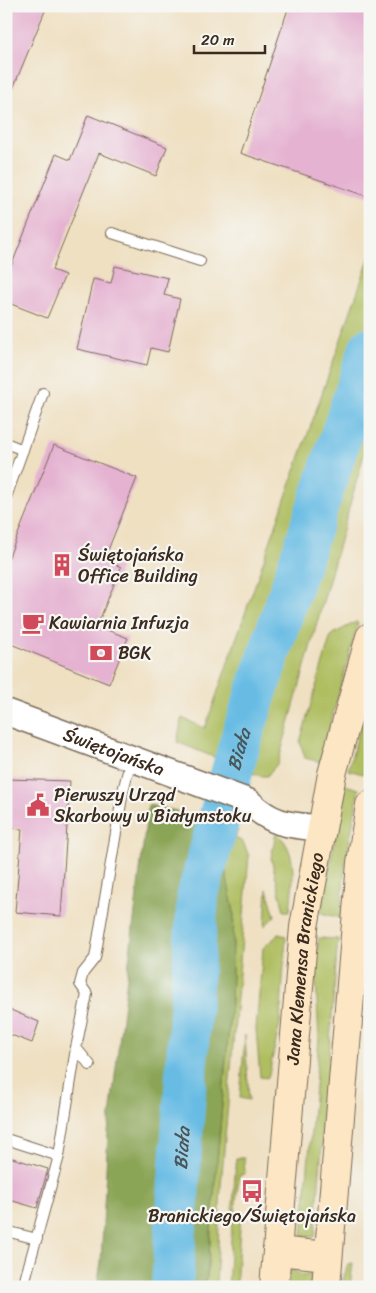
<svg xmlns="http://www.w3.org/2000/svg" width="376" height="1293" font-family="Sriracha,sans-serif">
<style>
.green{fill:#afbe61;stroke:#757440}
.forest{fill:#8ba557;stroke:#63683a}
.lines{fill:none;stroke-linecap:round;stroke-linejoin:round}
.river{stroke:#68bce4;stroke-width:42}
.building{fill:#e5b2d1}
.service-casing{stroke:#7a6a57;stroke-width:12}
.tertiary-casing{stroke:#7a6a57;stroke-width:28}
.secondary-casing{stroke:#7a6a57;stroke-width:30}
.service{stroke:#fff;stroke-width:10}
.tertiary{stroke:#fff;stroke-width:25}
.secondary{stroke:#fce6c4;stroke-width:28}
.labels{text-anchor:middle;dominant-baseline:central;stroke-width:4.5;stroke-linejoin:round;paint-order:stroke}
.poi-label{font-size:18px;fill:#3b2a1e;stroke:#f6f6f2;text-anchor:start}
.street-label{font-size:18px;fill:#3b2a1e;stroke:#f6f6f2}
.water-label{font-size:19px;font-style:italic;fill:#485659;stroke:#f6f6f2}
</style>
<rect width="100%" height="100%" fill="#f6f6f2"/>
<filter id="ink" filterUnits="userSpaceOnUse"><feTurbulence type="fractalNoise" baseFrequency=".02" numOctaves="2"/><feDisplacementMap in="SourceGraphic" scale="10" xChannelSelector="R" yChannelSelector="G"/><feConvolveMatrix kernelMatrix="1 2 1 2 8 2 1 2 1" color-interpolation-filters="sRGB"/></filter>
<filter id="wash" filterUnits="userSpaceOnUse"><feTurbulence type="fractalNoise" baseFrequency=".0096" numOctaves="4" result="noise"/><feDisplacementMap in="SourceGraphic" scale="20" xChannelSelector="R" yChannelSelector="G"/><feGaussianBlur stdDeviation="1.12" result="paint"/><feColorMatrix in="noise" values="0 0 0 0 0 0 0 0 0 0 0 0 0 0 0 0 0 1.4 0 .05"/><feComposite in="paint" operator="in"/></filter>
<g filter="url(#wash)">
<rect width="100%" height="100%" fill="#efe0c2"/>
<g class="green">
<path d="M 370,256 L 370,433 L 278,763 L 267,776 L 260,776 L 177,742 L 182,718 L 205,728 Z"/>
<path d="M 356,622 L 358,623 L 320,762 L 305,758 L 300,742 L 331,635 Z"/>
<path d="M 370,691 L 370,746 L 363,774 L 348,770 Z"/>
<path d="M 345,785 L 359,789 L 344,874 L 341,918 L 321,913 Z"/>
<path d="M 220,823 L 238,830 L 235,838 L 243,842 L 249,856 L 221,1185 L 216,1287 L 203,1287 L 207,1276 L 231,1003 L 234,912 L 224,873 Z"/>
<path d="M 276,833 C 300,851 292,885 290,911 L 284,911 L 271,858 Z"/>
<path d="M 267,889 L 275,916 L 265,926 Z"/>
<path d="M 279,934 L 286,936 L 280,1023 L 268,1078 L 260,1077 L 256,1029 L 263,948 Z"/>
<path d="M 319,938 L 338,939 L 315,1237 L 302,1236 L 319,1039 L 315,964 Z"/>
<path d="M 245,1035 L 249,1100 L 240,1098 Z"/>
<path d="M 236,1158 L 244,1158 L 245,1174 L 239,1175 L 235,1211 L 241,1213 L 236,1287 L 228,1287 Z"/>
<path d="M 353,1263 L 350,1287 L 341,1287 L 348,1264 Z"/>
<path d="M 289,1268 L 303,1276 L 311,1274 L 310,1287 L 288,1287 Z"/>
</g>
<path class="forest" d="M 148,805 L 172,810 L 216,823 L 234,912 L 231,1003 L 207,1276 L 203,1287 L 97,1287 L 101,1262 L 108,1133 Z"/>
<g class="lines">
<path class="river" id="s1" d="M 172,1287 L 198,894 L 241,739 L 370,348"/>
</g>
<g id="blocks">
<g class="building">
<path d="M 6,6 L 47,6 L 7,103 L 6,103 Z"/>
<path d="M 289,6 L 370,6 L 370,197 L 240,153 Z"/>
<path d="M 88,115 L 167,147 L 156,176 L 99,153 L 52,270 L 65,275 L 47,318 L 6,302 L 6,279 L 56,154 L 70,160 Z"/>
<path d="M 115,266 L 168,278 L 164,295 L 180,299 L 168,352 L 151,348 L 147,365 L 77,349 L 93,279 L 111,283 Z"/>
<path d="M 54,445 L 137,478 L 104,560 L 121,567 L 97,626 L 128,638 L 109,684 L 6,642 L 6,564 Z"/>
<path d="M 6,779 L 70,781 L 61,916 L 15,912 L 22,829 L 6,828 Z"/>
<path d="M 6,1008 L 39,1022 L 32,1043 L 6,1033 Z"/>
<path d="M 6,1156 L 48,1169 L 37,1208 L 6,1199 Z"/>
</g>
</g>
</g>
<g filter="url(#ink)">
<use href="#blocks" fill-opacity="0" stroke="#7a6a57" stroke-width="1"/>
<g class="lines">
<defs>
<g id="service">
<path d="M 112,233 L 200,261"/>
<path d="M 6,443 L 23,450"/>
<path d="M 6,497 L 43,393"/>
<path d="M 76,1048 L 90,1065"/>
<path d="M 6,1139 L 59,1156"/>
<path d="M 6,1231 L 37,1239"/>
<path d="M 23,1287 L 59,1156 L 76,1048 L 87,994 L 80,984 L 83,973 L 95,958 L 123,791 L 131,759"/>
</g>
<g id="tertiary">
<path id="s2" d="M 6,712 L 249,802 C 273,825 289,825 321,828"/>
</g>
<g id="secondary">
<path d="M 277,1251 L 328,1256"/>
<path id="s3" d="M 274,1287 L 304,927 L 332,774 L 370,637"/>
<path d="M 326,1287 L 361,863 L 370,805"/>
</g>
</defs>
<use href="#service" class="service-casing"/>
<use href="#tertiary" class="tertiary-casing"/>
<use href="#secondary" class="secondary-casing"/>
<use href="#service" class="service"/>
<use href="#tertiary" class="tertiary"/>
<use href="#secondary" class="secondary"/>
</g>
</g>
<defs>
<symbol id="building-bare" viewBox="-9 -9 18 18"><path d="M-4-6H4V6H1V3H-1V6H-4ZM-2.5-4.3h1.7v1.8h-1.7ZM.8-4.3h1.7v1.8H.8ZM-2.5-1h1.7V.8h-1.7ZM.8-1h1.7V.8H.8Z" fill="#d1495b" stroke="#f6f6f2" stroke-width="2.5" paint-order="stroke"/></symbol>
<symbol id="cafe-bare" viewBox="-9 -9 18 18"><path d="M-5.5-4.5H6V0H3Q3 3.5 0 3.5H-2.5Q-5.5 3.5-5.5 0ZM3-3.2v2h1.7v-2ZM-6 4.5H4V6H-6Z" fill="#d1495b" stroke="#f6f6f2" stroke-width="2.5" paint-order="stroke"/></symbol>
<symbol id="bank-bare" viewBox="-9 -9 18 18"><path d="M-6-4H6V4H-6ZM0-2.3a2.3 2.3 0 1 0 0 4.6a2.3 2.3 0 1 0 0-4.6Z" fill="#d1495b" stroke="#f6f6f2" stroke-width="2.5" paint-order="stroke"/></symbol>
<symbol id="civic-bare" viewBox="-9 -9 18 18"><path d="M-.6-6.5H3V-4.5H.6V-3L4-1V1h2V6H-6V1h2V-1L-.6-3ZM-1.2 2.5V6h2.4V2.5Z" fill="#d1495b" stroke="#f6f6f2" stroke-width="2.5" paint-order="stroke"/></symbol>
<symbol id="bus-bare" viewBox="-9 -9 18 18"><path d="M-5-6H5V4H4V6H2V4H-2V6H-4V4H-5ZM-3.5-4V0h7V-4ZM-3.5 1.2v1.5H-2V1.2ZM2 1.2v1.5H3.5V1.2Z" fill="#d1495b" stroke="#f6f6f2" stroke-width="2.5" paint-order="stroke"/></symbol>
</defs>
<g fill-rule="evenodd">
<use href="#building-bare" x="46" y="549" width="32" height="32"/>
<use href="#cafe-bare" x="17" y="607" width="32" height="32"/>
<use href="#bank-bare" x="85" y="637" width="32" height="32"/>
<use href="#civic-bare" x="22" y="789" width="32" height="32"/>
<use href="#bus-bare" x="236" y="1175" width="32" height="32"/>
</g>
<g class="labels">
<g class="poi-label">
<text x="78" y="555">Świętojańska<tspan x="78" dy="21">Office Building</tspan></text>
<text x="49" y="623">Kawiarnia Infuzja</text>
<text x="118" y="653">BGK</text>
<text x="54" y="795">Pierwszy Urząd<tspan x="54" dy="21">Skarbowy w Białymstoku</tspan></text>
<text x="252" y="1216" text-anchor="middle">Branickiego/Świętojańska</text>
</g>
<g class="street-label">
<text stroke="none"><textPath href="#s2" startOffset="115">Świętojańska</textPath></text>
<text stroke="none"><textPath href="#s3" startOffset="330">Jana Klemensa Branickiego</textPath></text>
</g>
<g class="water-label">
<text stroke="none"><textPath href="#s1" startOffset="544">Biała</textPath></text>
<text stroke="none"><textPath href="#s1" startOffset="139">Biała</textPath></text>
</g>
</g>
<rect width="376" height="1293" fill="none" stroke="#f6f6f2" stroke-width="25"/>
<path d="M194 45v8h71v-8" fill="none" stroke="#3b2a1e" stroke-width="2.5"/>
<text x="201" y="45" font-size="15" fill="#3b2a1e" stroke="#f6f6f2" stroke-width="4" paint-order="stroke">20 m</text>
</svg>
